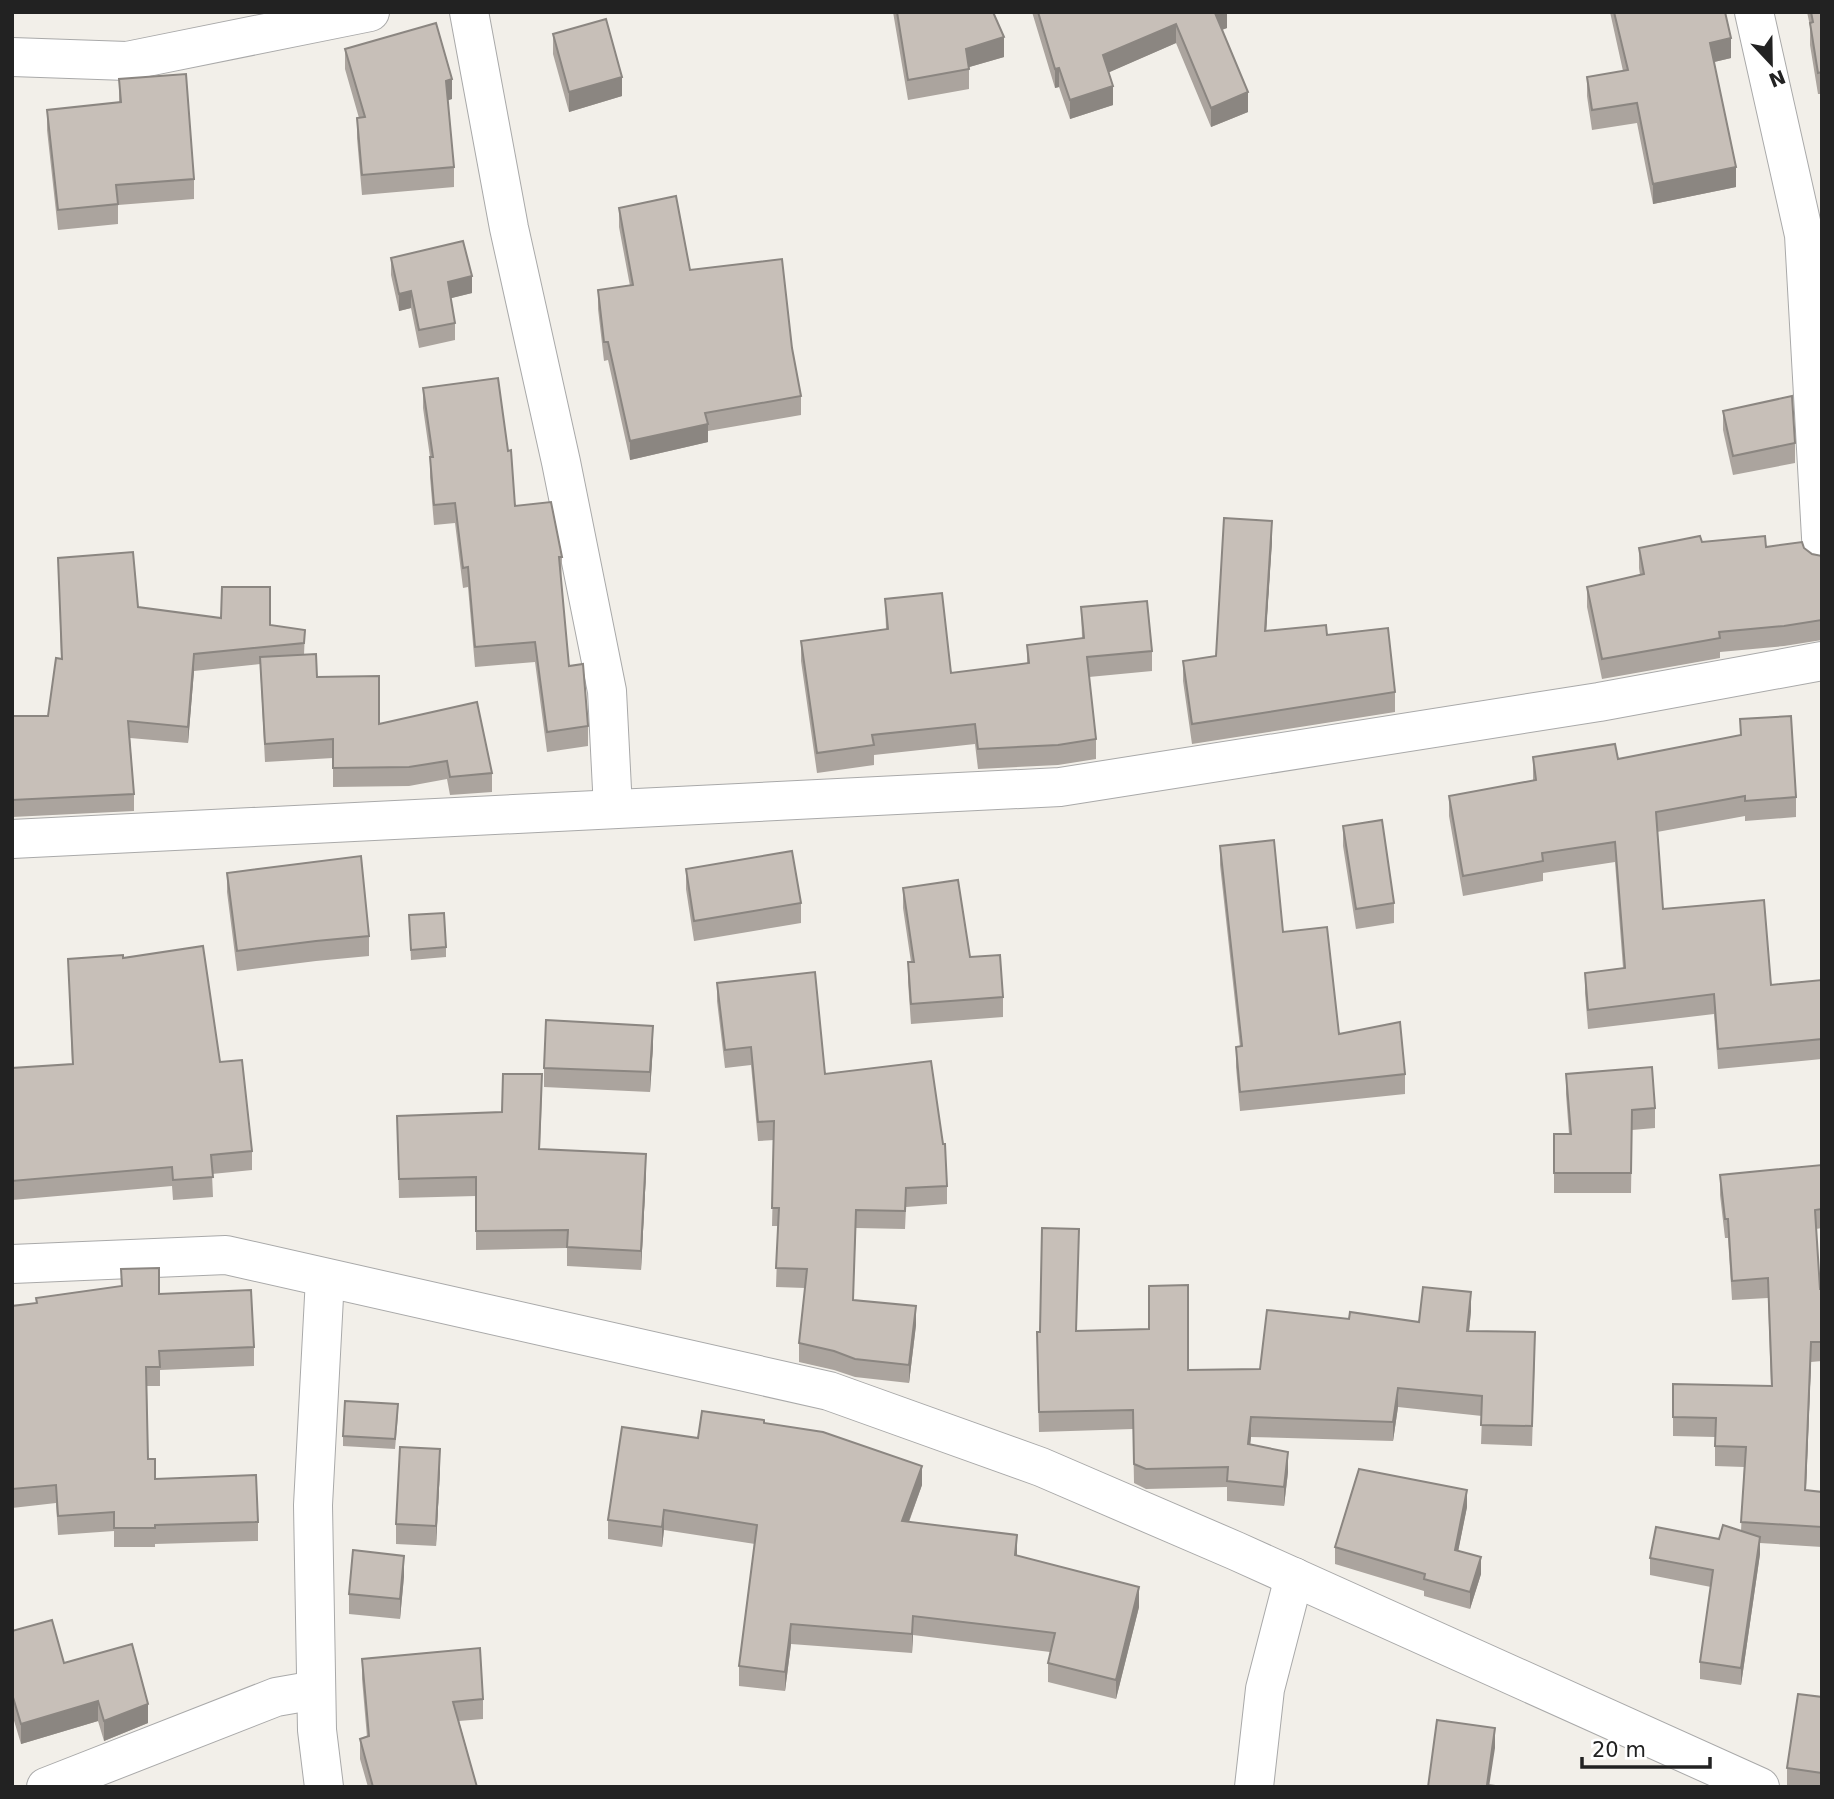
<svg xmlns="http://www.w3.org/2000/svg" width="1834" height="1799" font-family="'DejaVu Sans',sans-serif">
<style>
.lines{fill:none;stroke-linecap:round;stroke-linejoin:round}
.minor-casing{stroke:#a9a9a9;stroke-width:40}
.minor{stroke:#fff;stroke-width:38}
.wall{fill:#aba49e}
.shaded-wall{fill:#8b8681}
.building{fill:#c7bfb8;stroke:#8b8681;stroke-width:2}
</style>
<rect width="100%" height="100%" fill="#f2efe9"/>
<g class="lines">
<defs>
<g id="minor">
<path d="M 469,12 L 509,228 L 561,462 L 607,691 L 613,809"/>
<path d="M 1754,12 L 1804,235 L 1822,555"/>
<path d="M 12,57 L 127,61 L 370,12"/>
<path d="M 12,839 L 1060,787 L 1599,702 L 1822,661"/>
<path d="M 12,1264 L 226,1255 L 829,1391 L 1041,1467 L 1236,1551 L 1760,1787"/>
<path d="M 46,1787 L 276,1697 L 316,1690"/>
<path d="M 324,1787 L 317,1730 L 313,1505 L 325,1278"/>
<path d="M 1254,1787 L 1265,1689 L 1294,1577"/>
</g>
</defs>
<use href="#minor" class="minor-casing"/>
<use href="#minor" class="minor"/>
</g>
<g class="wall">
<path d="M 893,12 L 993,12 L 1004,57 L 969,67 L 969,89 L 908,100 Z"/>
<path d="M 1032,12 L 1227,12 L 1227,28 L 1222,30 L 1248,112 L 1211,127 L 1176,43 L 1109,72 L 1113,105 L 1070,119 L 1059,87 L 1055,88 Z"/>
<path d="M 1610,12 L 1725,12 L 1731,58 L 1714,62 L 1736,187 L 1653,204 L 1637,123 L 1592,130 L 1587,96 L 1587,77 L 1623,71 Z"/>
<path d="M 1807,12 L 1822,12 L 1822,94 L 1818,94 L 1810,45 L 1810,26 Z"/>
<path d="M 553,34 L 622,96 L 569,112 L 553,54 Z"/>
<path d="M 345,49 L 452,99 L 447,100 L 454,167 L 454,187 L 362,195 L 357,138 L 357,118 L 359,118 L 345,69 Z"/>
<path d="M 119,79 L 194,179 L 194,199 L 118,205 L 118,224 L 58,230 L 47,130 L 47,110 L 119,103 Z"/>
<path d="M 619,208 L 690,270 L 792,348 L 801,396 L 801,415 L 708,431 L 708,442 L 630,460 L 608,360 L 604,361 L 598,309 L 598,290 L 630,286 L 619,227 Z"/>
<path d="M 391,258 L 472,293 L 451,298 L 455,323 L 455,340 L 419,348 L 411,308 L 399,311 L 391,275 Z"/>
<path d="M 423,388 L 515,506 L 562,557 L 561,577 L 569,666 L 588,726 L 588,746 L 547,752 L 535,662 L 475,667 L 468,587 L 463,588 L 455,523 L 434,525 L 430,477 L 430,457 L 423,408 Z"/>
<path d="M 1723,411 L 1795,443 L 1795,463 L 1733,475 L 1723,430 Z"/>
<path d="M 1272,541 L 1266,630 L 1327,635 L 1395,692 L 1395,712 L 1192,744 L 1183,681 L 1183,661 L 1216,656 Z"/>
<path d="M 1702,542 L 1766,547 L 1804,548 L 1812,554 L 1822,556 L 1822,640 L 1784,646 L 1720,652 L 1720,658 L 1602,679 L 1587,607 L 1587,587 L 1640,575 L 1639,568 L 1639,548 Z"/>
<path d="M 58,558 L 138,607 L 305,630 L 304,655 L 317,677 L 379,724 L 492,773 L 492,792 L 450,795 L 447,779 L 409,786 L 333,787 L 333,758 L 265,762 L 260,664 L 194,671 L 188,743 L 130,738 L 134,794 L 134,811 L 12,817 L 12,716 L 48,716 L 61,659 Z"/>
<path d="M 885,599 L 951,673 L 1027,663 L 1027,645 L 1082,638 L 1081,607 L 1152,651 L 1152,671 L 1089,677 L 1096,739 L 1096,759 L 1058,765 L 978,769 L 975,744 L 874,755 L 874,765 L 817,773 L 801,661 L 801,641 L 886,629 Z"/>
<path d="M 1740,719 L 1796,797 L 1796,817 L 1745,821 L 1745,816 L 1657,832 L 1663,909 L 1771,985 L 1822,980 L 1822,1059 L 1718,1069 L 1714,1014 L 1588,1029 L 1585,993 L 1585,973 L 1623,968 L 1615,862 L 1543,873 L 1543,881 L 1463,896 L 1449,816 L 1449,796 L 1533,781 L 1533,757 L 1618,759 L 1740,735 Z"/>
<path d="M 1343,826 L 1394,903 L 1394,923 L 1356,929 L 1343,846 Z"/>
<path d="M 1220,846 L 1283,932 L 1339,1034 L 1405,1074 L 1405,1094 L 1240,1111 L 1236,1067 L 1236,1047 L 1240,1047 L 1220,865 Z"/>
<path d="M 686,869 L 801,903 L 801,923 L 694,941 L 686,889 Z"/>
<path d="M 227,873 L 369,936 L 369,956 L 316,961 L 237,971 L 227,892 Z"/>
<path d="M 903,888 L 1003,997 L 1003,1017 L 911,1024 L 908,982 L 908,962 L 911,962 L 903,908 Z"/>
<path d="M 409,915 L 446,947 L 446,957 L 411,960 Z"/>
<path d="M 123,958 L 220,1062 L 252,1151 L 252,1170 L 212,1174 L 213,1197 L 173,1200 L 172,1186 L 12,1200 L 12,1068 L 72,1064 L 68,959 Z"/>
<path d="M 717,983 L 825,1074 L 947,1186 L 947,1204 L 906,1207 L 905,1229 L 856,1228 L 853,1300 L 916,1325 L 909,1383 L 855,1377 L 834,1370 L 799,1362 L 799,1343 L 805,1288 L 776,1287 L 778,1226 L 772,1226 L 774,1140 L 758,1141 L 751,1065 L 725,1068 L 717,1001 Z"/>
<path d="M 653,1046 L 650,1092 L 544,1087 L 544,1068 Z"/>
<path d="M 1566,1074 L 1655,1108 L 1655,1128 L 1632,1130 L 1631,1193 L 1554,1193 L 1554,1134 L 1569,1134 L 1566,1094 Z"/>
<path d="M 542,1093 L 540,1149 L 646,1173 L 641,1270 L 567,1266 L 567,1248 L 476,1250 L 476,1196 L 399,1198 L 397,1116 L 502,1112 Z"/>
<path d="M 1822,1165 L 1822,1228 L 1816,1229 L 1820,1289 L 1822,1289 L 1822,1361 L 1811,1362 L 1806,1491 L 1822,1492 L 1822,1547 L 1760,1543 L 1760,1554 L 1741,1685 L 1700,1679 L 1700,1662 L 1711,1587 L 1650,1575 L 1650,1558 L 1719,1539 L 1741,1531 L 1744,1467 L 1715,1466 L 1715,1437 L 1673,1436 L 1673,1384 L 1771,1386 L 1768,1298 L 1732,1300 L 1728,1238 L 1725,1238 L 1720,1195 L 1720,1175 Z"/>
<path d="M 159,1294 L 254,1347 L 254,1366 L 160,1370 L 160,1386 L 147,1386 L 148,1459 L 155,1479 L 258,1522 L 258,1541 L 155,1544 L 155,1547 L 114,1547 L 114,1531 L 58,1535 L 56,1503 L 12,1508 L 12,1306 L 36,1303 L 36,1298 Z"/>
<path d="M 1471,1311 L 1469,1331 L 1535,1352 L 1532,1446 L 1481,1444 L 1482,1416 L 1398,1407 L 1393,1441 L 1251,1437 L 1250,1445 L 1288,1472 L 1284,1506 L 1227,1501 L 1227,1487 L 1146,1489 L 1134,1483 L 1133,1429 L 1039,1432 L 1037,1352 L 1077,1331 L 1188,1370 L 1260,1369 L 1349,1319 L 1419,1322 Z"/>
<path d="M 398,1415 L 395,1449 L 343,1446 L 343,1436 Z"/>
<path d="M 764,1423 L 922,1485 L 909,1522 L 1017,1556 L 1139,1607 L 1116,1699 L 1048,1682 L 1048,1663 L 1050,1652 L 913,1635 L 912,1653 L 791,1644 L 785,1691 L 739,1686 L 739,1666 L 755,1544 L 664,1530 L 662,1547 L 608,1539 L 608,1520 L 698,1438 Z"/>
<path d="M 440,1469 L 436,1546 L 396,1544 L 396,1524 Z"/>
<path d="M 1467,1507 L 1458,1551 L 1481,1574 L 1470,1609 L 1424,1596 L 1424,1591 L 1335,1564 L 1335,1547 Z"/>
<path d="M 404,1576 L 400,1619 L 349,1614 L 349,1594 Z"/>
<path d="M 12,1631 L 148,1723 L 104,1741 L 98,1721 L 21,1744 L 12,1714 Z"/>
<path d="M 362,1659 L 483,1699 L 483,1719 L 459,1721 L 477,1787 L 368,1787 L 360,1759 L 360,1739 L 367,1737 L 362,1679 Z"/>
<path d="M 1822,1697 L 1822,1787 L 1787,1787 L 1787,1768 Z"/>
</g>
<g class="shaded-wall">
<path d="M 1217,12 L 1227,12 L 1227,28 L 1215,32 L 1215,13 Z"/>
<path d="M 1176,24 L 1176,43 L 1103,75 L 1103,55 Z"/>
<path d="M 1004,37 L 1004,57 L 966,68 L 966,49 Z"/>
<path d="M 1731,38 L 1731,58 L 1710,63 L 1710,43 Z"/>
<path d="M 1059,68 L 1059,87 L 1055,88 L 1055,69 Z"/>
<path d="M 622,77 L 622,96 L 569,112 L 569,92 Z"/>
<path d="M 452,79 L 452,99 L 446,101 L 446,81 Z"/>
<path d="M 1113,86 L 1113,105 L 1070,119 L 1070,100 Z"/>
<path d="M 1248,92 L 1248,112 L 1211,127 L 1211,108 Z"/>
<path d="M 1736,167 L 1736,187 L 1653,204 L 1653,184 Z"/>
<path d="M 472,276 L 472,293 L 448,299 L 448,282 Z"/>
<path d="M 411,291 L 411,308 L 399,311 L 399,294 Z"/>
<path d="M 708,424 L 708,442 L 630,460 L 630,441 Z"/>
<path d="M 1272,521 L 1272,541 L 1265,650 L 1265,631 Z"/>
<path d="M 194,654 L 194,671 L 188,743 L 188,727 Z"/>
<path d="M 653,1026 L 653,1046 L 650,1092 L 650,1072 Z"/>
<path d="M 646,1154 L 646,1173 L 641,1270 L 641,1251 Z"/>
<path d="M 1471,1292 L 1471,1311 L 1467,1351 L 1467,1331 Z"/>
<path d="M 916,1306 L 916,1325 L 909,1383 L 909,1365 Z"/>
<path d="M 1811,1342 L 1811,1362 L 1805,1510 L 1805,1490 Z"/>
<path d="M 1398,1388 L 1398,1407 L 1393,1441 L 1393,1422 Z"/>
<path d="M 1251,1417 L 1251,1437 L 1248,1464 L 1248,1444 Z"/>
<path d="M 440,1449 L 440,1469 L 436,1546 L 436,1526 Z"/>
<path d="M 1288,1452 L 1288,1472 L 1284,1506 L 1284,1487 Z"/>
<path d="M 922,1466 L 922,1485 L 902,1540 L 902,1521 Z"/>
<path d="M 1467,1490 L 1467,1507 L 1455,1567 L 1455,1550 Z"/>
<path d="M 664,1510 L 664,1530 L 662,1547 L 662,1527 Z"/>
<path d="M 1017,1535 L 1017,1554 L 1015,1575 L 1015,1555 Z"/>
<path d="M 1760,1537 L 1760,1554 L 1741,1685 L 1741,1668 Z"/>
<path d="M 404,1556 L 404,1576 L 400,1619 L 400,1599 Z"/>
<path d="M 1481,1557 L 1481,1574 L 1470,1609 L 1470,1592 Z"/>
<path d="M 1139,1587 L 1139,1607 L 1116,1699 L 1116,1680 Z"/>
<path d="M 913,1616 L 913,1635 L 912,1653 L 912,1634 Z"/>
<path d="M 791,1624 L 791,1644 L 785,1691 L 785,1672 Z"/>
<path d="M 98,1701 L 98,1721 L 21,1744 L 21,1724 Z"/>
<path d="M 148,1704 L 148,1723 L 104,1741 L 104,1721 Z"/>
<path d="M 1495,1728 L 1495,1748 L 1489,1787 L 1487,1787 Z"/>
</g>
<g class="building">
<path d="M 897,12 L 993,12 L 1004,37 L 966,49 L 969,69 L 908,80 Z"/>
<path d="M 1038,12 L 1217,12 L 1215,13 L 1248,92 L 1211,108 L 1176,24 L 1103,55 L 1113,86 L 1070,100 L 1059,68 L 1055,69 Z"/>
<path d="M 1614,12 L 1725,12 L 1731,38 L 1710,43 L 1736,167 L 1653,184 L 1637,103 L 1592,110 L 1587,77 L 1628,70 Z"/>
<path d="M 1811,12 L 1822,12 L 1822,72 L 1818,73 L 1810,23 L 1813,22 Z"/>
<path d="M 606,19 L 622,77 L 569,92 L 553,34 Z"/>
<path d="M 436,23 L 452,79 L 446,81 L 454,167 L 362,175 L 357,118 L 365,117 L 345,49 Z"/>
<path d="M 186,74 L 194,179 L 116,185 L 118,204 L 58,210 L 47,110 L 121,102 L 119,79 Z"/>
<path d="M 676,196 L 690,270 L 782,259 L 792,348 L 801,396 L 705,413 L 708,424 L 630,441 L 608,342 L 604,342 L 598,290 L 633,285 L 619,208 Z"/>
<path d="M 463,241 L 472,276 L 448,282 L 455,323 L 419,330 L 411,291 L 399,294 L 391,258 Z"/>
<path d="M 498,378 L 508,451 L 511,450 L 515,506 L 551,502 L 562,557 L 559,557 L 569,666 L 583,664 L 588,726 L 547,732 L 535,642 L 475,647 L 468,567 L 463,568 L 455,503 L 434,505 L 430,457 L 433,457 L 423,388 Z"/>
<path d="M 1792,396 L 1795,443 L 1733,456 L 1723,411 Z"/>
<path d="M 1224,518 L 1272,521 L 1265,631 L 1326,625 L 1327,635 L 1388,628 L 1395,692 L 1192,724 L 1183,661 L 1216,656 Z"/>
<path d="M 1700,536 L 1702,542 L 1765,536 L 1766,547 L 1802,542 L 1804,548 L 1812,554 L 1822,556 L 1822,620 L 1784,626 L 1719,632 L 1720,638 L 1602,659 L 1587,587 L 1644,574 L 1639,548 Z"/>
<path d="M 133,552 L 138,607 L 221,618 L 222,587 L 270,587 L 270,625 L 305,630 L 304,643 L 194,654 L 188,727 L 128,721 L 134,794 L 12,800 L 12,716 L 48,716 L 56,658 L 62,659 L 58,558 Z"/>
<path d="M 942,593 L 951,673 L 1029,663 L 1027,645 L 1084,638 L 1081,607 L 1147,601 L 1152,651 L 1087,657 L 1096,739 L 1058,745 L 978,749 L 975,724 L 872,735 L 874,745 L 817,753 L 801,641 L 888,629 L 885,599 Z"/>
<path d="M 316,654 L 317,677 L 379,676 L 379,724 L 477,702 L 492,773 L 450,777 L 447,761 L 409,767 L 333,768 L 333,739 L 265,744 L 260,657 Z"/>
<path d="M 1791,716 L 1796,797 L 1745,801 L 1745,796 L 1656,812 L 1663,909 L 1764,900 L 1771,985 L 1822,980 L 1822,1039 L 1718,1049 L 1714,994 L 1588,1010 L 1585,973 L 1625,968 L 1615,842 L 1542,853 L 1543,861 L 1463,876 L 1449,796 L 1536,780 L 1533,757 L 1615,744 L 1618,759 L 1741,735 L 1740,719 Z"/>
<path d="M 1382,820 L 1394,903 L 1356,909 L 1343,826 Z"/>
<path d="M 1274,840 L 1283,932 L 1327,927 L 1339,1034 L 1400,1022 L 1405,1074 L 1240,1092 L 1236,1047 L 1242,1046 L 1220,846 Z"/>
<path d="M 792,851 L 801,903 L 694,921 L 686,869 Z"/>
<path d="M 361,856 L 369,936 L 316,941 L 237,951 L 227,873 Z"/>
<path d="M 958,880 L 970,957 L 1000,955 L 1003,997 L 911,1004 L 908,962 L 914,962 L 903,888 Z"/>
<path d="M 444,913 L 446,947 L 411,950 L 409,915 Z"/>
<path d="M 203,946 L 220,1062 L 242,1060 L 252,1151 L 211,1155 L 213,1177 L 173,1180 L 172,1167 L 12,1181 L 12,1068 L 73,1064 L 68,959 L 123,955 L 123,958 Z"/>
<path d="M 815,972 L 825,1074 L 931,1061 L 943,1144 L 945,1144 L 947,1186 L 906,1188 L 905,1211 L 856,1210 L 853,1300 L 916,1306 L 909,1365 L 855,1359 L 834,1351 L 799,1343 L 807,1269 L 776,1268 L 779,1208 L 772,1208 L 774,1121 L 758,1122 L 751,1047 L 725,1050 L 717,983 Z"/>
<path d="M 546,1020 L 653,1026 L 650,1072 L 544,1068 Z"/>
<path d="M 1652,1067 L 1655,1108 L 1632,1110 L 1631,1173 L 1554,1173 L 1554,1134 L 1571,1134 L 1566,1074 Z"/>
<path d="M 503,1074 L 542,1074 L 539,1149 L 646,1154 L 641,1251 L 567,1247 L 568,1230 L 476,1231 L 476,1177 L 399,1179 L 397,1116 L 502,1112 Z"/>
<path d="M 1822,1165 L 1822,1209 L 1815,1210 L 1820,1289 L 1822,1289 L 1822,1342 L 1811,1342 L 1805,1490 L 1822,1492 L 1822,1527 L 1741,1522 L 1746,1447 L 1715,1446 L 1716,1418 L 1673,1417 L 1673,1384 L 1772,1386 L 1768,1278 L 1732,1281 L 1728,1219 L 1725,1219 L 1720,1175 Z"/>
<path d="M 1042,1228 L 1079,1229 L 1076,1331 L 1149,1329 L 1149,1286 L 1188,1285 L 1188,1370 L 1260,1369 L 1267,1310 L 1349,1319 L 1350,1312 L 1419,1322 L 1423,1287 L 1471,1292 L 1467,1331 L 1535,1332 L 1532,1426 L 1481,1425 L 1482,1396 L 1398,1388 L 1393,1422 L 1251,1417 L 1248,1444 L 1288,1452 L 1284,1487 L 1227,1481 L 1228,1467 L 1146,1469 L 1134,1464 L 1133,1410 L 1039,1412 L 1037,1332 L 1040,1332 Z"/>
<path d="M 159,1268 L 159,1294 L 251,1290 L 254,1347 L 159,1351 L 160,1367 L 146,1367 L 148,1459 L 155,1459 L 155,1479 L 256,1475 L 258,1522 L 155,1525 L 155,1528 L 114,1528 L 114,1512 L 58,1516 L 56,1485 L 12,1489 L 12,1306 L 37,1303 L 36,1298 L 122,1286 L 121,1269 Z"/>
<path d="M 345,1401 L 398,1404 L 395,1439 L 343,1436 Z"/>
<path d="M 702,1411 L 764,1420 L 764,1423 L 823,1432 L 922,1466 L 902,1521 L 1017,1535 L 1015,1555 L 1139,1587 L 1116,1680 L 1048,1663 L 1055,1633 L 913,1616 L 912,1634 L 791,1624 L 785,1672 L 739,1666 L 757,1525 L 664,1510 L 662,1527 L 608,1520 L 622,1427 L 698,1438 Z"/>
<path d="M 400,1447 L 440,1449 L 436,1526 L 396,1524 Z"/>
<path d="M 1359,1469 L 1467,1490 L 1455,1550 L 1481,1557 L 1470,1592 L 1424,1579 L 1425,1574 L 1335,1547 Z"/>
<path d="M 1723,1525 L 1760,1537 L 1741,1668 L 1700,1662 L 1713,1570 L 1650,1558 L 1656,1527 L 1719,1539 Z"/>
<path d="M 353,1550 L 404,1556 L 400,1599 L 349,1594 Z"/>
<path d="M 52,1620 L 64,1663 L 132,1644 L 148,1704 L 104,1721 L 98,1701 L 21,1724 L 12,1694 L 12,1631 Z"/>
<path d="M 480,1648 L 483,1699 L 453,1702 L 477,1787 L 373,1787 L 360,1739 L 369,1736 L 362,1659 Z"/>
<path d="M 1798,1694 L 1822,1697 L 1822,1773 L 1787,1768 Z"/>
<path d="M 1437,1720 L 1495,1728 L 1487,1785 L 1504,1787 L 1428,1787 Z"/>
</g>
<rect width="1834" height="1799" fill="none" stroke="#222222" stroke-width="28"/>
<g transform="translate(1771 63) rotate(158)" stroke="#ffffff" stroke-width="5" paint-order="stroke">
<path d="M0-5L12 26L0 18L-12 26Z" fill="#222222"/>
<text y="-10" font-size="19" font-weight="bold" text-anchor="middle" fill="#222222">N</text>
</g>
<path d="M1582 1757v10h128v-10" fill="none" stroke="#222222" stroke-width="3.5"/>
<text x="1592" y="1757" font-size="21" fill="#222222" stroke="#ffffff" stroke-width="5" paint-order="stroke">20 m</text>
</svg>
